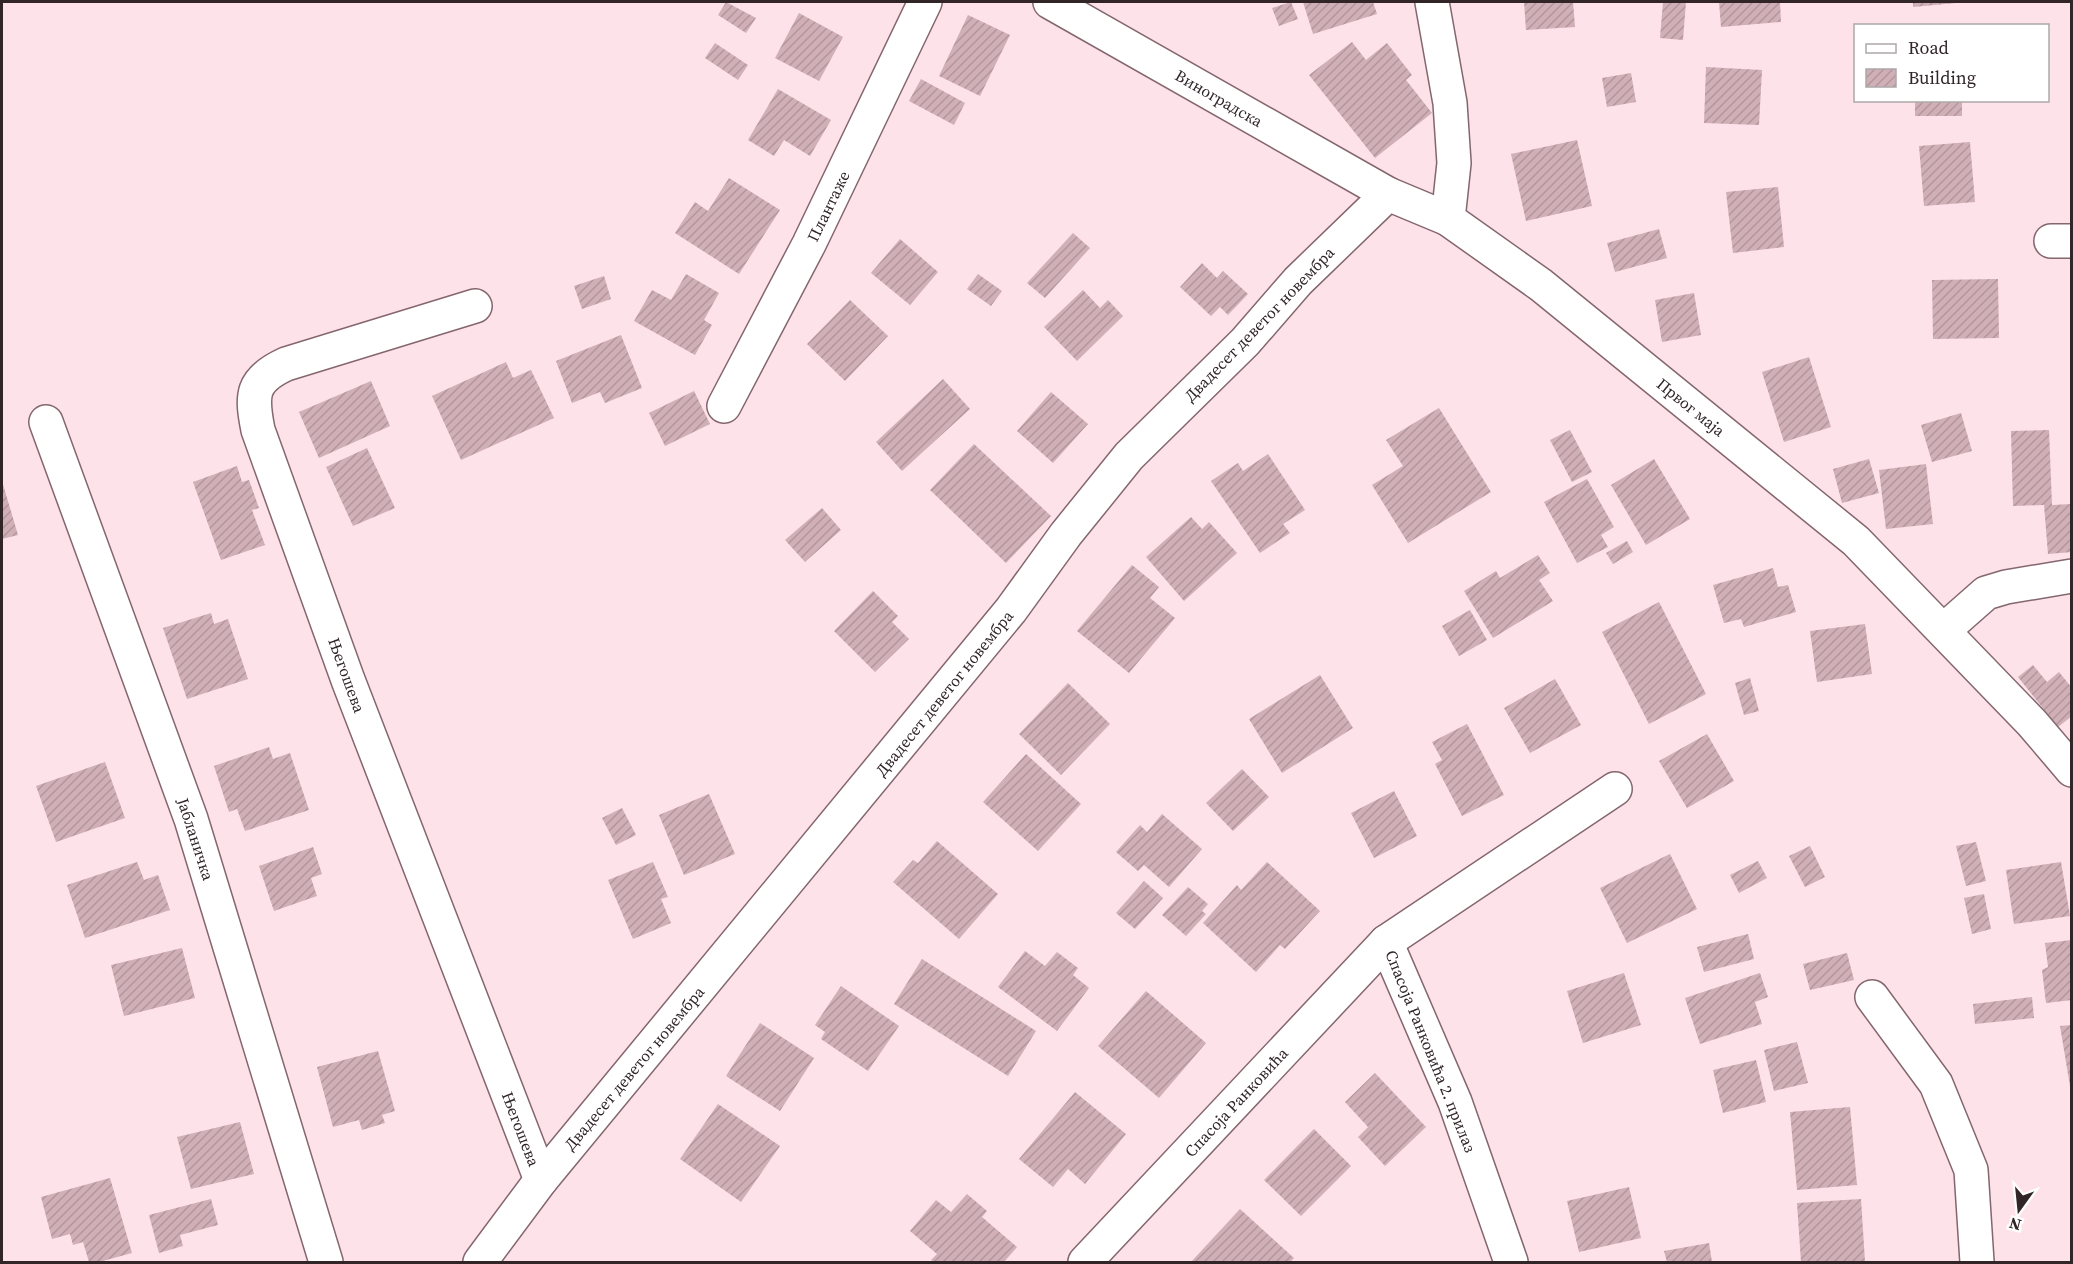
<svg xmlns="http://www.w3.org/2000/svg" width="2073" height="1264" font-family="'Source Serif 4',serif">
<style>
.building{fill:url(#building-hatch)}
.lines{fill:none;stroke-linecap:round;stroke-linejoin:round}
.minor-casing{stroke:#84666e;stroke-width:36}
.minor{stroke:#fff;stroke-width:33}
.labels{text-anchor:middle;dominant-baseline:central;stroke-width:4.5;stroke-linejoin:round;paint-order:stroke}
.street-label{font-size:16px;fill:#312528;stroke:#fff}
</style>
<defs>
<pattern id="building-hatch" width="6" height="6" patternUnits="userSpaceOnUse" patternTransform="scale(1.5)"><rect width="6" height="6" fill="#d0afb7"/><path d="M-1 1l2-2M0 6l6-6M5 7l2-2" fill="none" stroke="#b3969d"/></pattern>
</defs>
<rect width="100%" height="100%" fill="#fee2e9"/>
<g class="building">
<path d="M 726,2 L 756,18 L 746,33 L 718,15 Z"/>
<path d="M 1291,2 L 1298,19 L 1279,26 L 1272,8 Z"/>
<path d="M 1303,2 L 1373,2 L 1377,14 L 1313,34 Z"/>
<path d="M 1524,2 L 1573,2 L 1575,27 L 1526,30 Z"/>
<path d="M 1663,2 L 1686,2 L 1683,40 L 1660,38 Z"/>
<path d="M 1719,2 L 1780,2 L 1781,22 L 1721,27 Z"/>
<path d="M 1913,2 L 1956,2 L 1956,3 L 1913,7 Z"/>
<path d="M 799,13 L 843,37 L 819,81 L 775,58 Z"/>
<path d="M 968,15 L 1010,35 L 980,96 L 939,76 Z"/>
<path d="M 1352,42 L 1366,60 L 1387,43 L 1412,75 L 1406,80 L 1432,113 L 1375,158 L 1309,75 Z"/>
<path d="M 715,43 L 748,65 L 738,80 L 705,58 Z"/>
<path d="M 1706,67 L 1762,70 L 1759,125 L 1704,123 Z"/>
<path d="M 1631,73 L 1636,102 L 1607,107 L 1602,78 Z"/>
<path d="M 921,79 L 965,103 L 954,125 L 909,101 Z"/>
<path d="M 778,89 L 831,120 L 810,156 L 784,140 L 774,156 L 748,140 Z"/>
<rect x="1915" y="100" width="47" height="16"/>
<path d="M 1577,140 L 1592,206 L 1526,221 L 1511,154 Z"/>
<path d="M 1970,142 L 1975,202 L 1924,206 L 1919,146 Z"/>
<path d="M 729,178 L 780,210 L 739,274 L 675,233 L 695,202 L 708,211 Z"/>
<path d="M 1778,187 L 1784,247 L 1733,253 L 1726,192 Z"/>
<path d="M 1659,229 L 1667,258 L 1615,272 L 1607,243 Z"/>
<path d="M 1073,233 L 1090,248 L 1045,298 L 1027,283 Z"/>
<path d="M 900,239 L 938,272 L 910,305 L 871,273 Z"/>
<path d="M 1202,263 L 1217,278 L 1223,271 L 1248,294 L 1228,315 L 1220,307 L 1211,316 L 1180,287 Z"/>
<path d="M 686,274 L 719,293 L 704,320 L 712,325 L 695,355 L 634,321 L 652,290 L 671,300 Z"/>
<path d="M 978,274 L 1002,291 L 991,306 L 967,289 Z"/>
<path d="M 604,276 L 611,299 L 582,309 L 574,286 Z"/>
<path d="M 1998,279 L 1999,338 L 1933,339 L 1932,280 Z"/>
<path d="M 1083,290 L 1100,308 L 1108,300 L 1123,316 L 1077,361 L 1044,327 Z"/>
<path d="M 1694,293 L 1701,335 L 1662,342 L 1655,300 Z"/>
<path d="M 850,300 L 888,336 L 845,381 L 807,344 Z"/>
<path d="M 621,335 L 642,388 L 605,403 L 600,392 L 572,403 L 556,361 Z"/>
<path d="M 1809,357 L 1831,427 L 1784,442 L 1762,372 Z"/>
<path d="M 506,362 L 513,378 L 531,370 L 554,418 L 461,460 L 432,396 Z"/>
<path d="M 943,379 L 970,409 L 902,471 L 876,442 Z"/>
<path d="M 371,381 L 390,426 L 319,458 L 299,412 Z"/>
<path d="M 694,391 L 710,424 L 665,446 L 649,413 Z"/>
<path d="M 1051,392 L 1088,424 L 1053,463 L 1017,431 Z"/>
<path d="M 1439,408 L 1491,492 L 1408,543 L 1372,485 L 1403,466 L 1386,440 Z"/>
<path d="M 1961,413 L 1972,451 L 1932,462 L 1921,425 Z"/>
<path d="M 1570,430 L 1592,472 L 1572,482 L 1550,440 Z"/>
<path d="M 2049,430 L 2052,505 L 2072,504 L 2072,552 L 2048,554 L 2044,505 L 2013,506 L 2011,431 Z"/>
<path d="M 974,444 L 1051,516 L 1006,563 L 930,490 Z"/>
<path d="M 367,448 L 395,508 L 353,526 L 326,467 Z"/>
<path d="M 1268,454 L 1305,510 L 1283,524 L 1290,533 L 1260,553 L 1211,481 L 1238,463 L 1243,471 Z"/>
<path d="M 1654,459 L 1690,519 L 1646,545 L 1611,485 Z"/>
<path d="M 1869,459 L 1879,493 L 1842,503 L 1833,469 Z"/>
<path d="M 1926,464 L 1933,524 L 1886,529 L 1879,470 Z"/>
<path d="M 237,466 L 242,482 L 249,480 L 259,508 L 252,510 L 265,545 L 221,560 L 193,482 Z"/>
<path d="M 1587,479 L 1614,527 L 1601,535 L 1608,547 L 1577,563 L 1544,502 Z"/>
<path d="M 2,481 L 18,535 L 2,539 Z"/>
<path d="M 822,508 L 841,530 L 805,562 L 785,540 Z"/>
<path d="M 1191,517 L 1202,529 L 1209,522 L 1237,553 L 1184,601 L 1146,557 Z"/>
<path d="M 1627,541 L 1633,552 L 1613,564 L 1606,553 Z"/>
<path d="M 1538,555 L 1550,573 L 1539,580 L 1553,601 L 1493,638 L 1464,591 L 1496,571 L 1500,578 Z"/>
<path d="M 1132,565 L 1159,587 L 1150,598 L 1175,618 L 1129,673 L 1077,631 Z"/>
<path d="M 1773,568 L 1778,587 L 1788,585 L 1796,612 L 1744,627 L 1741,619 L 1724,623 L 1713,585 Z"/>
<path d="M 873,591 L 898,616 L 892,622 L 909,639 L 875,672 L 834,631 Z"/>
<path d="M 1659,602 L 1706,694 L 1649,724 L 1602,632 Z"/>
<path d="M 1470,610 L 1487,640 L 1459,656 L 1442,626 Z"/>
<path d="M 211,613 L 214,624 L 228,619 L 248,679 L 187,699 L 163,628 Z"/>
<path d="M 1865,624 L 1872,674 L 1817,682 L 1810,631 Z"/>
<path d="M 2033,665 L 2047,682 L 2059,672 L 2072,688 L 2072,716 L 2058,727 L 2018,677 Z"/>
<path d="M 1320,675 L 1353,728 L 1282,773 L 1249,719 Z"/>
<path d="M 1750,678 L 1759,711 L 1744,715 L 1735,683 Z"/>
<path d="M 1555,679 L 1581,725 L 1530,753 L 1504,708 Z"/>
<path d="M 1068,683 L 1110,724 L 1061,775 L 1019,734 Z"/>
<path d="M 1467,724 L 1504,795 L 1462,816 L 1435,764 L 1442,760 L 1432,742 Z"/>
<path d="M 1707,734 L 1734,781 L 1687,808 L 1659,761 Z"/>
<path d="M 269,747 L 273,759 L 290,753 L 309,810 L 245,831 L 237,809 L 229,812 L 214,766 Z"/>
<path d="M 1026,754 L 1081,804 L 1038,851 L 983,802 Z"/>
<path d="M 105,762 L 125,818 L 56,842 L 36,786 Z"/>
<path d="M 1242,769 L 1269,797 L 1233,831 L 1206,803 Z"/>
<path d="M 1394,791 L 1417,836 L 1374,858 L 1351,813 Z"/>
<path d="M 709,794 L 735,854 L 684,875 L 659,815 Z"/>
<path d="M 622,808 L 636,835 L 616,845 L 602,818 Z"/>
<path d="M 1162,814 L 1202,849 L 1169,887 L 1144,865 L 1138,871 L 1116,852 L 1140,825 L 1147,832 Z"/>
<path d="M 937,841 L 998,894 L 959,939 L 893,882 L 913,860 L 918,863 Z"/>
<path d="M 1976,842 L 1986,881 L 1966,886 L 1956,846 Z"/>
<path d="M 1810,846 L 1825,877 L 1805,887 L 1789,856 Z"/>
<path d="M 313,847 L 322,874 L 311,878 L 317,896 L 274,911 L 259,866 Z"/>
<path d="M 1670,854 L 1697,909 L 1627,943 L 1600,888 Z"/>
<path d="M 1758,861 L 1767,878 L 1739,893 L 1730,875 Z"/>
<path d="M 137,862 L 144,880 L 158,875 L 170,910 L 85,938 L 67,885 Z"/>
<path d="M 653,862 L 668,897 L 661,899 L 671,923 L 633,939 L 608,880 Z"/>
<path d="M 1267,862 L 1320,911 L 1285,949 L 1280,945 L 1256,972 L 1203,923 L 1237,885 L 1241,890 Z"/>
<path d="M 2061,862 L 2070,916 L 2014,924 L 2006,870 Z"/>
<path d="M 1144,881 L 1163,898 L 1135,929 L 1116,913 Z"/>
<path d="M 1188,887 L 1208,904 L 1202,911 L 1206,914 L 1186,936 L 1162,915 Z"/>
<path d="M 1984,894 L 1991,929 L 1972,934 L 1964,898 Z"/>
<path d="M 1748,934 L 1754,959 L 1704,972 L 1697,947 Z"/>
<path d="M 2072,940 L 2072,1000 L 2046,1003 L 2042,970 L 2048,967 L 2045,943 Z"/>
<path d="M 182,948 L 195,998 L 124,1016 L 111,965 Z"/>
<path d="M 1025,951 L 1045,966 L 1057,952 L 1078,968 L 1073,975 L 1089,988 L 1057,1031 L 998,987 Z"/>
<path d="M 1847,953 L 1854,980 L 1810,990 L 1803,964 Z"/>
<path d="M 922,959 L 1036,1031 L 1008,1076 L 894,1004 Z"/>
<path d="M 1624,973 L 1641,1025 L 1583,1043 L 1567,991 Z"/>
<path d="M 1760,973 L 1768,997 L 1755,1002 L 1762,1024 L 1700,1044 L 1685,998 Z"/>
<path d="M 841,986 L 899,1026 L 868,1071 L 821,1039 L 825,1032 L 815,1025 Z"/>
<path d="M 1146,991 L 1206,1043 L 1159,1098 L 1098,1046 Z"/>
<path d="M 2032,997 L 2034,1018 L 1975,1024 L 1973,1004 Z"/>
<path d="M 760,1023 L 814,1058 L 780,1111 L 726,1076 Z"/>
<path d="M 2072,1025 L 2072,1086 L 2070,1086 L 2060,1026 Z"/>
<path d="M 1797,1042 L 1808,1083 L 1774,1091 L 1764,1050 Z"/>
<path d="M 378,1051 L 395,1111 L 382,1115 L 385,1123 L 362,1130 L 359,1120 L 333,1127 L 317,1067 Z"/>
<path d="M 1756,1060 L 1766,1102 L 1723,1113 L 1713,1070 Z"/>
<path d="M 1375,1073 L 1426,1127 L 1385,1166 L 1358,1137 L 1368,1127 L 1345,1102 Z"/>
<path d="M 1075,1092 L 1126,1134 L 1085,1184 L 1068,1169 L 1053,1187 L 1019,1159 Z"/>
<path d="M 718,1104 L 780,1146 L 741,1202 L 680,1159 Z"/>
<path d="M 1850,1107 L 1857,1185 L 1797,1190 L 1790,1112 Z"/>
<path d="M 240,1122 L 254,1174 L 191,1189 L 177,1137 Z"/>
<path d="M 1314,1129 L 1351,1166 L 1301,1216 L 1264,1180 Z"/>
<path d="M 110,1178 L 132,1253 L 99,1262 L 89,1262 L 83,1242 L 73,1245 L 70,1234 L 52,1239 L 41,1197 Z"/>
<path d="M 1629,1187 L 1641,1238 L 1579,1252 L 1567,1201 Z"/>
<path d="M 967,1194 L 987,1211 L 982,1217 L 1017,1247 L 1004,1262 L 934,1262 L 931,1260 L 937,1254 L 910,1231 L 936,1200 L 951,1212 Z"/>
<path d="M 211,1199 L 218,1225 L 180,1235 L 183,1246 L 159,1253 L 149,1215 Z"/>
<path d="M 1861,1199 L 1865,1262 L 1801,1262 L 1797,1203 Z"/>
<path d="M 1240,1209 L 1294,1258 L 1290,1262 L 1191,1262 Z"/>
<path d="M 1709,1243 L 1712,1262 L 1667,1262 L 1664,1251 Z"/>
</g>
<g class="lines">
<defs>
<g id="minor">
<path d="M 1050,2 L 1388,194"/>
<path d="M 1432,2 L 1450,103 L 1454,163 L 1448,219 L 1541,285 L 1856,541 L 2032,723 L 2072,770"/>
<path d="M 2051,241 L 2072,241"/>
<path d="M 475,306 L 286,364 C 251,380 251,395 258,430 L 348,680 L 541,1180"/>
<path d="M 724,406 L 809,244 L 925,2"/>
<path d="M 46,422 L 191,819 L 326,1262"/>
<path d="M 1944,630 L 1986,593 L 2006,587 L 2072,576"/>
<path d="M 1386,942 L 1455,1102 L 1511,1262"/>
<path d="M 1872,997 L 1936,1084 L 1971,1170 L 1977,1262"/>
<path d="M 480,1262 L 541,1180 L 1011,610 L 1066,534 L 1129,456 L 1245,342 L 1298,281 L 1388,194 L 1448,219"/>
<path d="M 1085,1262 L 1386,942 L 1615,789"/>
</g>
</defs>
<use href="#minor" class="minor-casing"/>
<use href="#minor" class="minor"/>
</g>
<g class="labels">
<g class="street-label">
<text transform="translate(1219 98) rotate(30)">Виноградска</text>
<text transform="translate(828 206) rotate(-64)">Плантаже</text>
<text transform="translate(1259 324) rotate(-46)">Двадесет деветог новембра</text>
<text transform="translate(1691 407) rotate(39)">Првог маја</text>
<text transform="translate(347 675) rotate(70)">Његошева</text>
<text transform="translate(944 693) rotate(-51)">Двадесет деветог новембра</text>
<text transform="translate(196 839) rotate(72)">Јабланичка</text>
<text transform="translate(1431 1051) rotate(68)">Спасоја Ранковића 2. прилаз</text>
<text transform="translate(634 1068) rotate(-50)">Двадесет деветог новембра</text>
<text transform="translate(1236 1102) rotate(-47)">Спасоја Ранковића</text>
<text transform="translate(521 1129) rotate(69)">Његошева</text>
</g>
</g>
<rect width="2073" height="1264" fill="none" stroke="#312528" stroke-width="6"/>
<rect x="1854" y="24" width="195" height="78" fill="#ffffff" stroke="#ada8a9" stroke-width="1.5"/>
<rect x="1866" y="44" width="30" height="9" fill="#ffffff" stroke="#ada8a9" stroke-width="1.5"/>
<text x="1908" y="54" font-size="18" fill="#312528">Road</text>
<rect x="1866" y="69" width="30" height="18" fill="url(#building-hatch)" stroke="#ada8a9" stroke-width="1.5"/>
<text x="1908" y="84" font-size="18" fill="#312528">Building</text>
<g transform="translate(2019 1210) rotate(195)" stroke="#ffffff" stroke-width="4.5" paint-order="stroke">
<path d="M0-4.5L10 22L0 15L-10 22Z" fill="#312528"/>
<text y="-9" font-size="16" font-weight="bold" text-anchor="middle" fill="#312528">N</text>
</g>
</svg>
